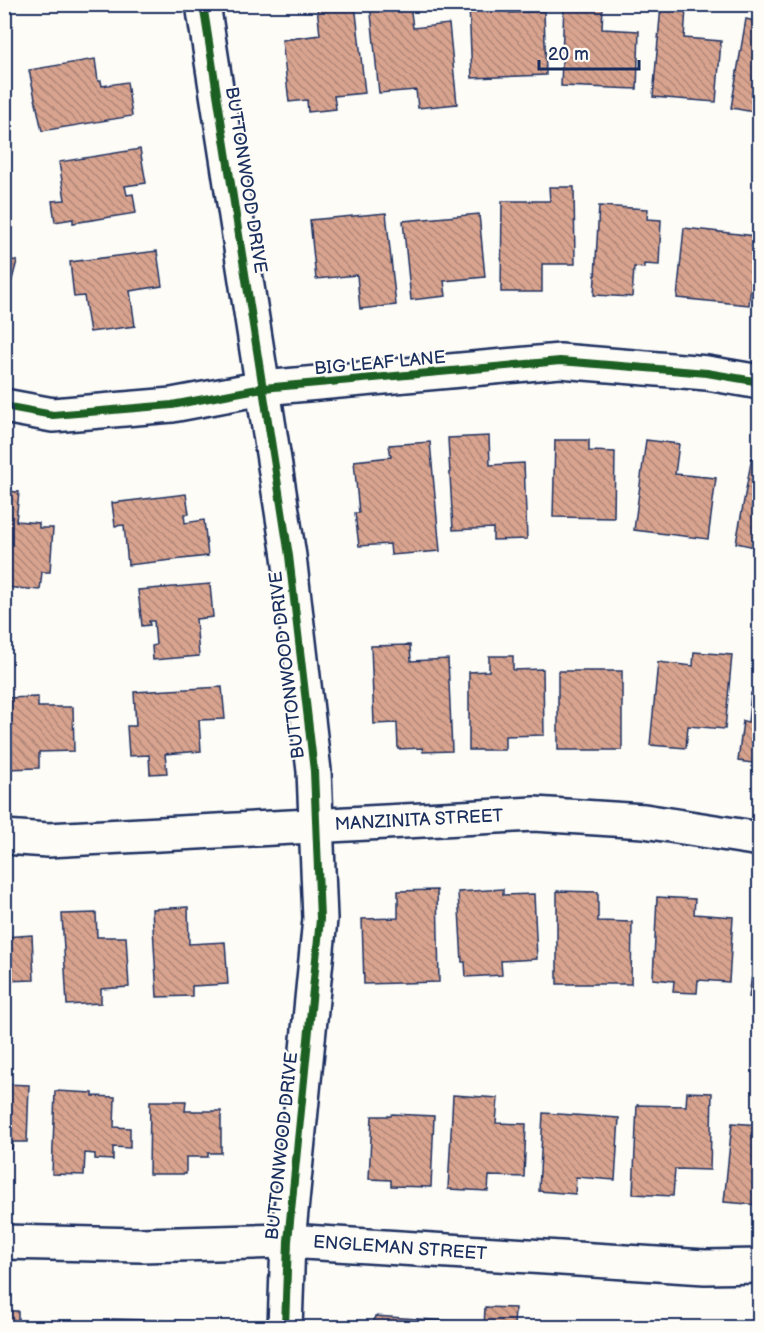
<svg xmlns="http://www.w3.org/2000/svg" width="764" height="1332" font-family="'Balsamiq Sans',sans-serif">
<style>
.building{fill:url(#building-back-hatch);stroke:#1b2f5e;stroke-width:1.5}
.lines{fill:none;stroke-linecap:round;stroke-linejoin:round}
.street-casing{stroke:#1b2f5e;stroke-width:38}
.secondary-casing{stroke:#1b2f5e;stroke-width:38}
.street{stroke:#fdfcf7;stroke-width:33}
.secondary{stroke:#fdfcf7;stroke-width:33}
.cycleway-casing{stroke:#fdfcf7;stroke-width:11}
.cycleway{stroke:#1b5e20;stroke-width:8}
.labels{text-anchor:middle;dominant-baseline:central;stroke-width:4.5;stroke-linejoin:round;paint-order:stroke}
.street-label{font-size:18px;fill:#1b2f5e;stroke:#fdfcf7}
</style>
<defs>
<pattern id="building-back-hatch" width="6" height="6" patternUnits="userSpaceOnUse" patternTransform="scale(1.5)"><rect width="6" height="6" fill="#d9a48f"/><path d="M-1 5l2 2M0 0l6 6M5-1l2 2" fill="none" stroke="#af8678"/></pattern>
</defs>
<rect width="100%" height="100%" fill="#fdfcf7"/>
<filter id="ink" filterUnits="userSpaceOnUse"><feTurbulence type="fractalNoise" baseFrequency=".0167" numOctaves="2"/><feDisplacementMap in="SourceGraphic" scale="12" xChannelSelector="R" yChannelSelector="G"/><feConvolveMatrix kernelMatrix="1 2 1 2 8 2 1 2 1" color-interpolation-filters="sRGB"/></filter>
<g filter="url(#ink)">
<g class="building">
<path d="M 344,4 L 355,4 L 365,93 L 334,96 L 336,109 L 308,112 L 307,100 L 289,102 L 282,40 L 320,35 L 317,7 Z"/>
<path d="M 370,4 L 410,4 L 413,28 L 449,24 L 457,104 L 418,108 L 416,90 L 379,93 Z"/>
<path d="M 469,4 L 510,4 L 510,13 L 544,11 L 546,75 L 472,78 Z"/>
<path d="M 564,4 L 603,4 L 602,29 L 639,31 L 637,89 L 561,86 Z"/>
<path d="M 661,6 L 686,8 L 684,38 L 721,41 L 716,102 L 653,97 Z"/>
<path d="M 746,19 L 760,22 L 760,113 L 731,108 Z"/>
<path d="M 95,59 L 98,81 L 101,81 L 102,86 L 127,82 L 132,116 L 42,131 L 29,70 Z"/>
<path d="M 140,149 L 146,183 L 125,186 L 127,195 L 133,194 L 136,213 L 73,223 L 73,219 L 55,222 L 52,201 L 65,200 L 59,162 Z"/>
<path d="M 549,187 L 574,187 L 575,264 L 542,264 L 542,292 L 501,292 L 502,201 L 550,201 Z"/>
<path d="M 599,206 L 648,209 L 647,219 L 661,220 L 659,265 L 644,264 L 644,268 L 634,267 L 632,297 L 594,295 Z"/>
<path d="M 386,213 L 396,305 L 360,309 L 357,275 L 316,279 L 310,220 Z"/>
<path d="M 479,214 L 485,277 L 444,281 L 446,296 L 411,300 L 403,221 Z"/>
<path d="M 684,228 L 756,236 L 749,305 L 677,298 Z"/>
<path d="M 157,251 L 162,286 L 130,291 L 135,326 L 90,332 L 84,296 L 74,297 L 70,262 Z"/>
<path d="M 4,258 L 17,261 L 4,310 Z"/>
<path d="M 489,436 L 490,465 L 524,463 L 527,539 L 493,540 L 493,528 L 453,530 L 448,438 Z"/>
<path d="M 555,440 L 589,440 L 589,451 L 615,452 L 614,518 L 553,517 Z"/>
<path d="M 646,440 L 679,444 L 675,474 L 716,478 L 708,539 L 634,530 Z"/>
<path d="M 430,442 L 440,551 L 391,555 L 390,544 L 359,546 L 355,513 L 359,513 L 354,461 L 391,457 L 389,445 Z"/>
<path d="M 752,457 L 760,458 L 760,548 L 736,543 Z"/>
<path d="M 4,491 L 19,492 L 16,521 L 39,523 L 39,528 L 53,528 L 50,572 L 42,572 L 40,590 L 4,587 Z"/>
<path d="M 186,494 L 189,514 L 184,514 L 185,523 L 204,520 L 208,556 L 128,565 L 124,525 L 115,526 L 112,503 Z"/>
<path d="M 210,584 L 213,617 L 196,619 L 199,656 L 153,660 L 152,646 L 156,645 L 154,621 L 149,621 L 150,625 L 142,626 L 138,590 Z"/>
<path d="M 410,645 L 411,661 L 448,659 L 452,751 L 423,752 L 422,748 L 398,749 L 397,723 L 374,724 L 371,646 Z"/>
<path d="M 694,652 L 732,655 L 725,729 L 688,726 L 686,748 L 650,745 L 658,662 L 693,666 Z"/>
<path d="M 489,656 L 513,656 L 513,670 L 543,669 L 544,735 L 505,736 L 505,750 L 469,750 L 469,672 L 489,671 Z"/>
<rect x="558" y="671" width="64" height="79"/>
<path d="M 222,687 L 225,719 L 199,720 L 201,751 L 165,754 L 167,773 L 150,774 L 149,755 L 129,756 L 127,726 L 136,726 L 134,692 Z"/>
<path d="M 751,693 L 760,694 L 760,764 L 738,761 L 743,721 L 748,722 Z"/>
<path d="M 38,697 L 38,707 L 73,707 L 74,751 L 39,752 L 39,768 L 4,769 L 4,698 Z"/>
<path d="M 503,889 L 503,895 L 534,894 L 537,959 L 501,961 L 502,975 L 466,977 L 465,962 L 462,962 L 458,892 Z"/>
<path d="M 437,890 L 439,982 L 364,984 L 362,919 L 398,918 L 398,891 Z"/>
<path d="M 557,891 L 598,892 L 598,921 L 632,922 L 631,984 L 557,984 Z"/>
<path d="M 657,897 L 695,899 L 694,914 L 733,917 L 729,982 L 698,980 L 697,993 L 673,992 L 674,981 L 653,979 Z"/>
<path d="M 188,907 L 189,944 L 225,942 L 228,984 L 192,986 L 192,996 L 157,997 L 152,909 Z"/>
<path d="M 96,913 L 97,937 L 126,937 L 129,987 L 101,989 L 101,1003 L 67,1005 L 62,914 Z"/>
<path d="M 760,915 L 760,998 L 749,997 Z"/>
<path d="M 32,935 L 34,980 L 4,981 L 4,937 Z"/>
<path d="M 4,1084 L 29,1085 L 27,1142 L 13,1142 L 12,1149 L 4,1149 Z"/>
<path d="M 55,1091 L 93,1093 L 93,1096 L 115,1097 L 114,1127 L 130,1128 L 130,1148 L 113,1147 L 113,1160 L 95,1159 L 95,1154 L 85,1153 L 84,1175 L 52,1174 Z"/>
<path d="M 687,1092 L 712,1093 L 710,1170 L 675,1169 L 673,1196 L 633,1194 L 637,1105 L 686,1106 Z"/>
<path d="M 453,1095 L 498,1098 L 496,1123 L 526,1124 L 524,1177 L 489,1176 L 488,1191 L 448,1189 Z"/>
<path d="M 150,1101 L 186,1101 L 185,1111 L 221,1111 L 221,1153 L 208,1153 L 208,1157 L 186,1157 L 186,1174 L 149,1174 Z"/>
<path d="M 543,1113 L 619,1118 L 615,1180 L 576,1177 L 575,1194 L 539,1191 Z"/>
<path d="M 392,1114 L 434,1116 L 431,1187 L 391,1186 L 391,1180 L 369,1179 L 372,1116 L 391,1116 Z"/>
<path d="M 732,1123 L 760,1125 L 760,1205 L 724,1202 Z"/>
<path d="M 485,1307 L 515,1308 L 514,1328 L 484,1328 Z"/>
<rect x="4" y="1311" width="14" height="17"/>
<path d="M 375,1316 L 461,1322 L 461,1328 L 372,1328 Z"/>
<path d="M 112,1319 L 192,1321 L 192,1324 L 198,1325 L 198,1328 L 112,1328 Z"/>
</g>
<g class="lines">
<defs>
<g id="street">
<path d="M 4,406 L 53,415 L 172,405 L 263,388 L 560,361 L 707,373 L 760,382"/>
<path d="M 4,837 L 48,840 L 534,814 L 644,821 L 760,839"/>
<path d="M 4,1242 L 141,1245 L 288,1241 L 705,1267 L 760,1266"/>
</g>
<path id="secondary" d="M 203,4 L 289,556 L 314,771 L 320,919 L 288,1241 L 285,1328"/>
</defs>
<use href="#street" class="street-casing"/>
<use href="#secondary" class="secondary-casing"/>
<use href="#street" class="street"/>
<use href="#secondary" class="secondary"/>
<defs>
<g id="cycleway">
<path d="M 203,4 L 289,556 L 314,771 L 320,919 L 288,1241 L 285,1328"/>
<path d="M 4,406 L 53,415 L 172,405 L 263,388 L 560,361 L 707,373 L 760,382"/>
</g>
</defs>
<use href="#cycleway" class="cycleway-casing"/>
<use href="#cycleway" class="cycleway"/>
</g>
</g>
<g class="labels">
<g class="street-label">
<text transform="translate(246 180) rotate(81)">BUTTONWOOD DRIVE</text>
<text transform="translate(380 363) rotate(-5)">BIG LEAF LANE</text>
<text transform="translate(287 665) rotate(-97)">BUTTONWOOD DRIVE</text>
<text transform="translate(419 820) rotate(-3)">MANZINITA STREET</text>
<text transform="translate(282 1146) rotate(-84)">BUTTONWOOD DRIVE</text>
<text transform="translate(400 1248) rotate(4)">ENGLEMAN STREET</text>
</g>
</g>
<rect width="764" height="1332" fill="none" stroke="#fdfcf7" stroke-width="24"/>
<rect x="12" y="12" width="740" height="1308" fill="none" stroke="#1b2f5e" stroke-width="2" filter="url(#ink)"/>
<path d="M539 60v9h100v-9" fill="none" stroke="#1b2f5e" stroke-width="3"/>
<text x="548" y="60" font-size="18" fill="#1b2f5e" stroke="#fdfcf7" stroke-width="4.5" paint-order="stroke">20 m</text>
</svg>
